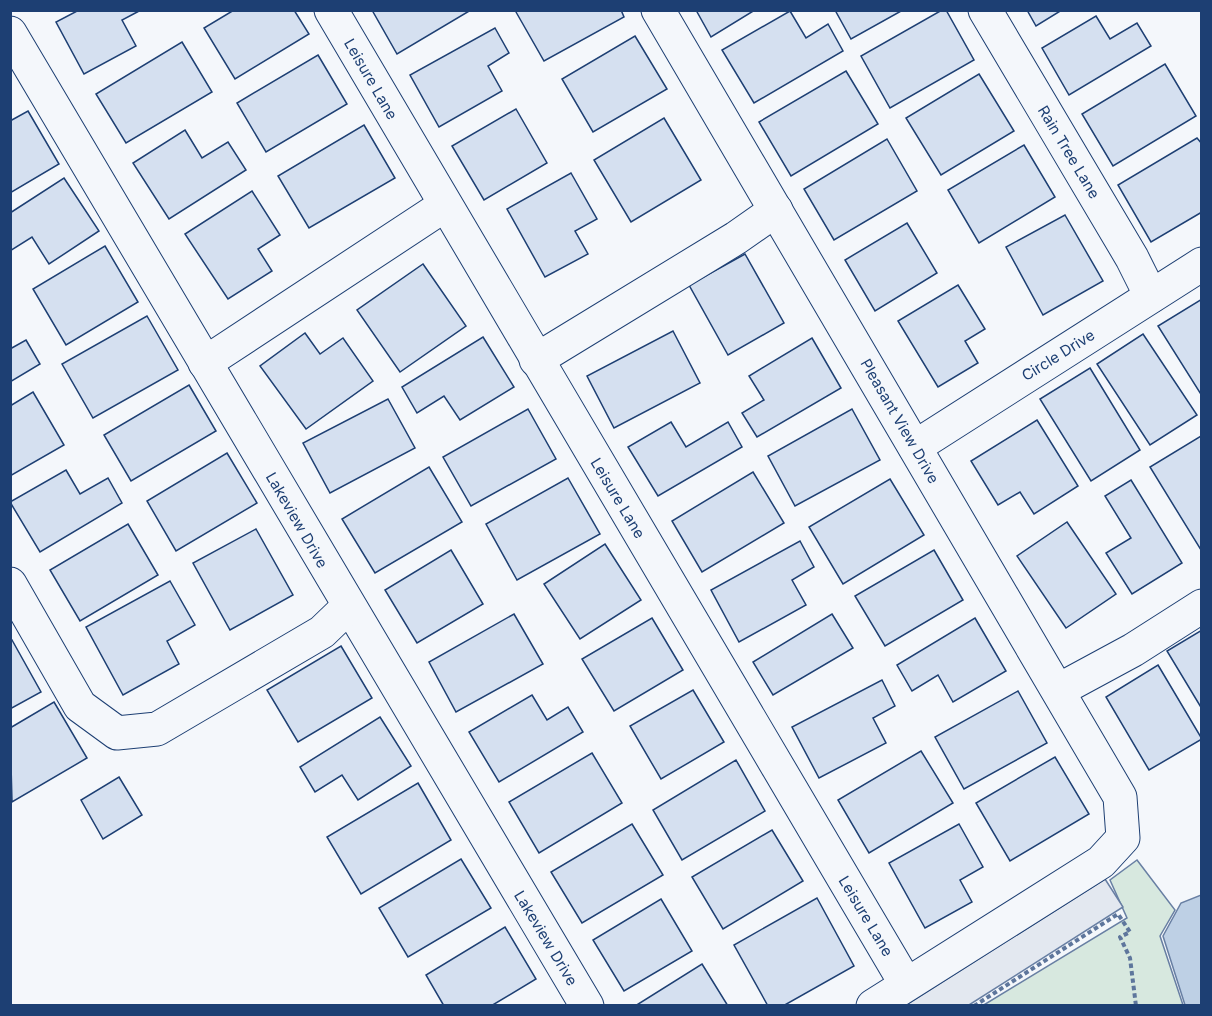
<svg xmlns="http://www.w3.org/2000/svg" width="1212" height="1016" font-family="Inter,sans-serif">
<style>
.green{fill:#d7e8df;stroke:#687fa3;stroke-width:1.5}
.parking{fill:#e3e8f0;stroke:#687fa3;stroke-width:1.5}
.water{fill:#bed0e5;stroke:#687fa3;stroke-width:1.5}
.building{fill:#d5e0f0;stroke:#1d3f73;stroke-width:1.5}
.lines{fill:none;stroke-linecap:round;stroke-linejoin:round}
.minor-casing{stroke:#1d3f73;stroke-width:35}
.path{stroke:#5e769c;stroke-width:4;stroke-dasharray:4.5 3;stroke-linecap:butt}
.minor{stroke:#f4f7fb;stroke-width:33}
.labels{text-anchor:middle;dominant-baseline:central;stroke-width:4.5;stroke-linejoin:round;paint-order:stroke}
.street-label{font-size:15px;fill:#1d3f73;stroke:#f4f7fb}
</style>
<rect width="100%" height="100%" fill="#f4f7fb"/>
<path class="green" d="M 1137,860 L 1175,910 L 1160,936 L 1183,1005 L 982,1006 L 1127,918 L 1110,880 Z"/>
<path class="parking" d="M 1105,879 L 1123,907 L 969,1005 L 906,1005 Z"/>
<path class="water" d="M 1201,895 L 1201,1005 L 1185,1005 L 1163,936 L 1181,903 Z"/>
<g class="building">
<path d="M 79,10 L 141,10 L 122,20 L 136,46 L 84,74 L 56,22 Z"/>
<path d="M 234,10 L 294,10 L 309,34 L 235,79 L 204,28 Z"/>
<path d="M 372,10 L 471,10 L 397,54 Z"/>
<path d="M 518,10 L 621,10 L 624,17 L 544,61 L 516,12 Z"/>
<path d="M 696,10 L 755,10 L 711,37 Z"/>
<path d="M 835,10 L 903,10 L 851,39 Z"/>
<path d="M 942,10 L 946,10 L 974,60 L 890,108 L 861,56 Z"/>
<path d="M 1027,10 L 1062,10 L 1036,26 Z"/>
<path d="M 790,11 L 806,38 L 828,24 L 843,51 L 754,103 L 722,50 Z"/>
<path d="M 1096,16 L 1110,39 L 1137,23 L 1151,46 L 1069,95 L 1042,48 Z"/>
<path d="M 495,28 L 509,53 L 488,66 L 502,91 L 439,127 L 410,75 Z"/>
<path d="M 635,36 L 667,89 L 593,132 L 562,79 Z"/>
<path d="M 182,42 L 212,92 L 126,143 L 96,94 Z"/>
<path d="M 318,55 L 347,104 L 266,152 L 237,103 Z"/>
<path d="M 1165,64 L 1196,116 L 1113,166 L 1082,114 Z"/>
<path d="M 846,71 L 878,124 L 791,176 L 759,122 Z"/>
<path d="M 979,74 L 1014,131 L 941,175 L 906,118 Z"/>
<path d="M 516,109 L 547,163 L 484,200 L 452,146 Z"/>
<path d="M 28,111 L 59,164 L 10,193 L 10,121 Z"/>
<path d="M 664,118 L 701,180 L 631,222 L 594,160 Z"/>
<path d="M 364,125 L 395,178 L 309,228 L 278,176 Z"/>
<path d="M 185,130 L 202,158 L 228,142 L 246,170 L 169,219 L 133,163 Z"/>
<path d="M 1197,138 L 1202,144 L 1202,212 L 1151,242 L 1118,185 Z"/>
<path d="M 887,139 L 917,191 L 834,240 L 804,189 Z"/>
<path d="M 1024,145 L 1055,197 L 979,243 L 948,190 Z"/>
<path d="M 571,173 L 597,219 L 575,231 L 588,254 L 545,277 L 507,209 Z"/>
<path d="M 64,178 L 99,231 L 49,264 L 32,237 L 10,251 L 10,213 Z"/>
<path d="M 252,191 L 280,235 L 258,249 L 272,271 L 228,299 L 185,234 Z"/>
<path d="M 1065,215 L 1103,281 L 1043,315 L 1006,247 Z"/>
<path d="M 907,223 L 937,273 L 875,311 L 845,260 Z"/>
<path d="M 105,246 L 138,302 L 66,345 L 33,289 Z"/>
<path d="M 745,254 L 784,323 L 728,355 L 689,285 Z"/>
<path d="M 423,264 L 466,326 L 400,372 L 357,310 Z"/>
<path d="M 958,285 L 985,329 L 965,341 L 978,363 L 938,387 L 898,321 Z"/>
<path d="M 1202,299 L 1202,396 L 1158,326 Z"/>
<path d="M 147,316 L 178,370 L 93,418 L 62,364 Z"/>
<path d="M 673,331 L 700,383 L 614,428 L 587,376 Z"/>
<path d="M 305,333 L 320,354 L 343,338 L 373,381 L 306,429 L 260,366 Z"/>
<path d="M 1143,334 L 1197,415 L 1150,445 L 1097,364 Z"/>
<path d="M 483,337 L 514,387 L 460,420 L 444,396 L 417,413 L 402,387 Z"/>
<path d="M 812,338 L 841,388 L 757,437 L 742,413 L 764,400 L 749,376 Z"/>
<path d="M 26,340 L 40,364 L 10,382 L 10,349 Z"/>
<path d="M 1090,368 L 1140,450 L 1091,481 L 1040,399 Z"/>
<path d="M 189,385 L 216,431 L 131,481 L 104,435 Z"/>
<path d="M 33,392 L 64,445 L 10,476 L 10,406 Z"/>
<path d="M 388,399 L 415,448 L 330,493 L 303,443 Z"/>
<path d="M 528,409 L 556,459 L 471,506 L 443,457 Z"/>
<path d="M 852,409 L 880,460 L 795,506 L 768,456 Z"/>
<path d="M 1037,420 L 1078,486 L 1034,514 L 1020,492 L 998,505 L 971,461 Z"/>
<path d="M 671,422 L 686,447 L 728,422 L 742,447 L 658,496 L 628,447 Z"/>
<path d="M 1201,436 L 1202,438 L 1201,550 L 1150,467 Z"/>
<path d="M 227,453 L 257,503 L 176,551 L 147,501 Z"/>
<path d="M 429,467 L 462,522 L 375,573 L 342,519 Z"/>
<path d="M 66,470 L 80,494 L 108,478 L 122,503 L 40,552 L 10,502 Z"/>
<path d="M 753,472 L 784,523 L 702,572 L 672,521 Z"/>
<path d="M 568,478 L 600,534 L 517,580 L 486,524 Z"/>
<path d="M 890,479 L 924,535 L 843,584 L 809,527 Z"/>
<path d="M 1131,480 L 1182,563 L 1132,594 L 1106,553 L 1131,538 L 1105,496 Z"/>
<path d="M 1067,522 L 1116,594 L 1066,628 L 1017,556 Z"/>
<path d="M 128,524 L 158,575 L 80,621 L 50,570 Z"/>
<path d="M 256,529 L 293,595 L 230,630 L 193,563 Z"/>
<path d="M 800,541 L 814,567 L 792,580 L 806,605 L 739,642 L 711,590 Z"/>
<path d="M 605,544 L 641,600 L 580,639 L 544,584 Z"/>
<path d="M 451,550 L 483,604 L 417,643 L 385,590 Z"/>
<path d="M 934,550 L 963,600 L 885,646 L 855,596 Z"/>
<path d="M 170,581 L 195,625 L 167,641 L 179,664 L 123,695 L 86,627 Z"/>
<path d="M 514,614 L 543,664 L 456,712 L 429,662 Z"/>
<path d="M 832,614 L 853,648 L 773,695 L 753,662 Z"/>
<path d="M 652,618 L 683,670 L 614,711 L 582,659 Z"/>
<path d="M 975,618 L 1006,671 L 953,702 L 938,675 L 912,691 L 897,665 Z"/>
<path d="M 1202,630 L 1202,709 L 1167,651 Z"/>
<path d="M 12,640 L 41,692 L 10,709 L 10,641 Z"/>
<path d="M 341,646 L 372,698 L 298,742 L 267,690 Z"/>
<path d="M 1158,665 L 1202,739 L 1149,770 L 1106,697 Z"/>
<path d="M 882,680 L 895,706 L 873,718 L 886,743 L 819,778 L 792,727 Z"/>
<path d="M 693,690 L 724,742 L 661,779 L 630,726 Z"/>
<path d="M 1018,691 L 1047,743 L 964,789 L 935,737 Z"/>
<path d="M 532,695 L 547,720 L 568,707 L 583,732 L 499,782 L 469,732 Z"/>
<path d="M 54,702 L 87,758 L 12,802 L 10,728 Z"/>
<path d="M 380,717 L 411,766 L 358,800 L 342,775 L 315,792 L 300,767 Z"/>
<path d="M 921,751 L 953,803 L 869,853 L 838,800 Z"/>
<path d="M 592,753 L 622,803 L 539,853 L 509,802 Z"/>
<path d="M 1055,757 L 1089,814 L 1010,861 L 976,803 Z"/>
<path d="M 736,760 L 765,811 L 682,860 L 653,810 Z"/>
<path d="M 119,777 L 142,815 L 103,839 L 81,800 Z"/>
<path d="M 418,783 L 451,840 L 361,894 L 327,837 Z"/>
<path d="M 632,824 L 663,875 L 582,923 L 551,872 Z"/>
<path d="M 959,824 L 983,867 L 960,880 L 972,902 L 925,928 L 889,863 Z"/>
<path d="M 772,830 L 803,881 L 723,929 L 692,877 Z"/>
<path d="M 461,859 L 491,908 L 408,957 L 379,908 Z"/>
<path d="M 817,898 L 854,966 L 783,1006 L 768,1006 L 734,945 Z"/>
<path d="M 661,899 L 692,951 L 624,991 L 593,940 Z"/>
<path d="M 505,927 L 536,979 L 491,1006 L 444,1006 L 426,975 Z"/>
<path d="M 702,964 L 728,1006 L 635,1006 Z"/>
</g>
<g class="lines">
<defs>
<g id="minor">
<path d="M 331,10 L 906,984"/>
<path d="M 658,10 L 1120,797 L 1123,838 L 1101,862 L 873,1006"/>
<path d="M 985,10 L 1132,258 L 1151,296"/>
<path d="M 10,33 L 587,1006"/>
<path d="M 536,360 L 736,238 L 776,210"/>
<path d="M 205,363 L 445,205"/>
<path d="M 915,447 L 1202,264"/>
<path d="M 10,584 L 80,706 L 117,733 L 157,729 L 322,632 L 348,607"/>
<path d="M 1059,690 L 1133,650 L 1202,606"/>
</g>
</defs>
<use href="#minor" class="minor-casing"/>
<path class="path" d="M 974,1006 L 1118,914 L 1130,932 L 1120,937 L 1130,958 L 1136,1006"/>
<use href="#minor" class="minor"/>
</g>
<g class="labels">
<g class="street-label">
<text transform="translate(371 79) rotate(60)">Leisure Lane</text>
<text transform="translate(1069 152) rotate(59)">Rain Tree Lane</text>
<text transform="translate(1058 355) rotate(-32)">Circle Drive</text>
<text transform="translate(900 421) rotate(60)">Pleasant View Drive</text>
<text transform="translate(618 498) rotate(59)">Leisure Lane</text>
<text transform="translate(297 520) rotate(60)">Lakeview Drive</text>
<text transform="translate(866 916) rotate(59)">Leisure Lane</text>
<text transform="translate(546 938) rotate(59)">Lakeview Drive</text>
</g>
</g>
<rect width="1212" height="1016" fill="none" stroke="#1d3f73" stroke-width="24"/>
</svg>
